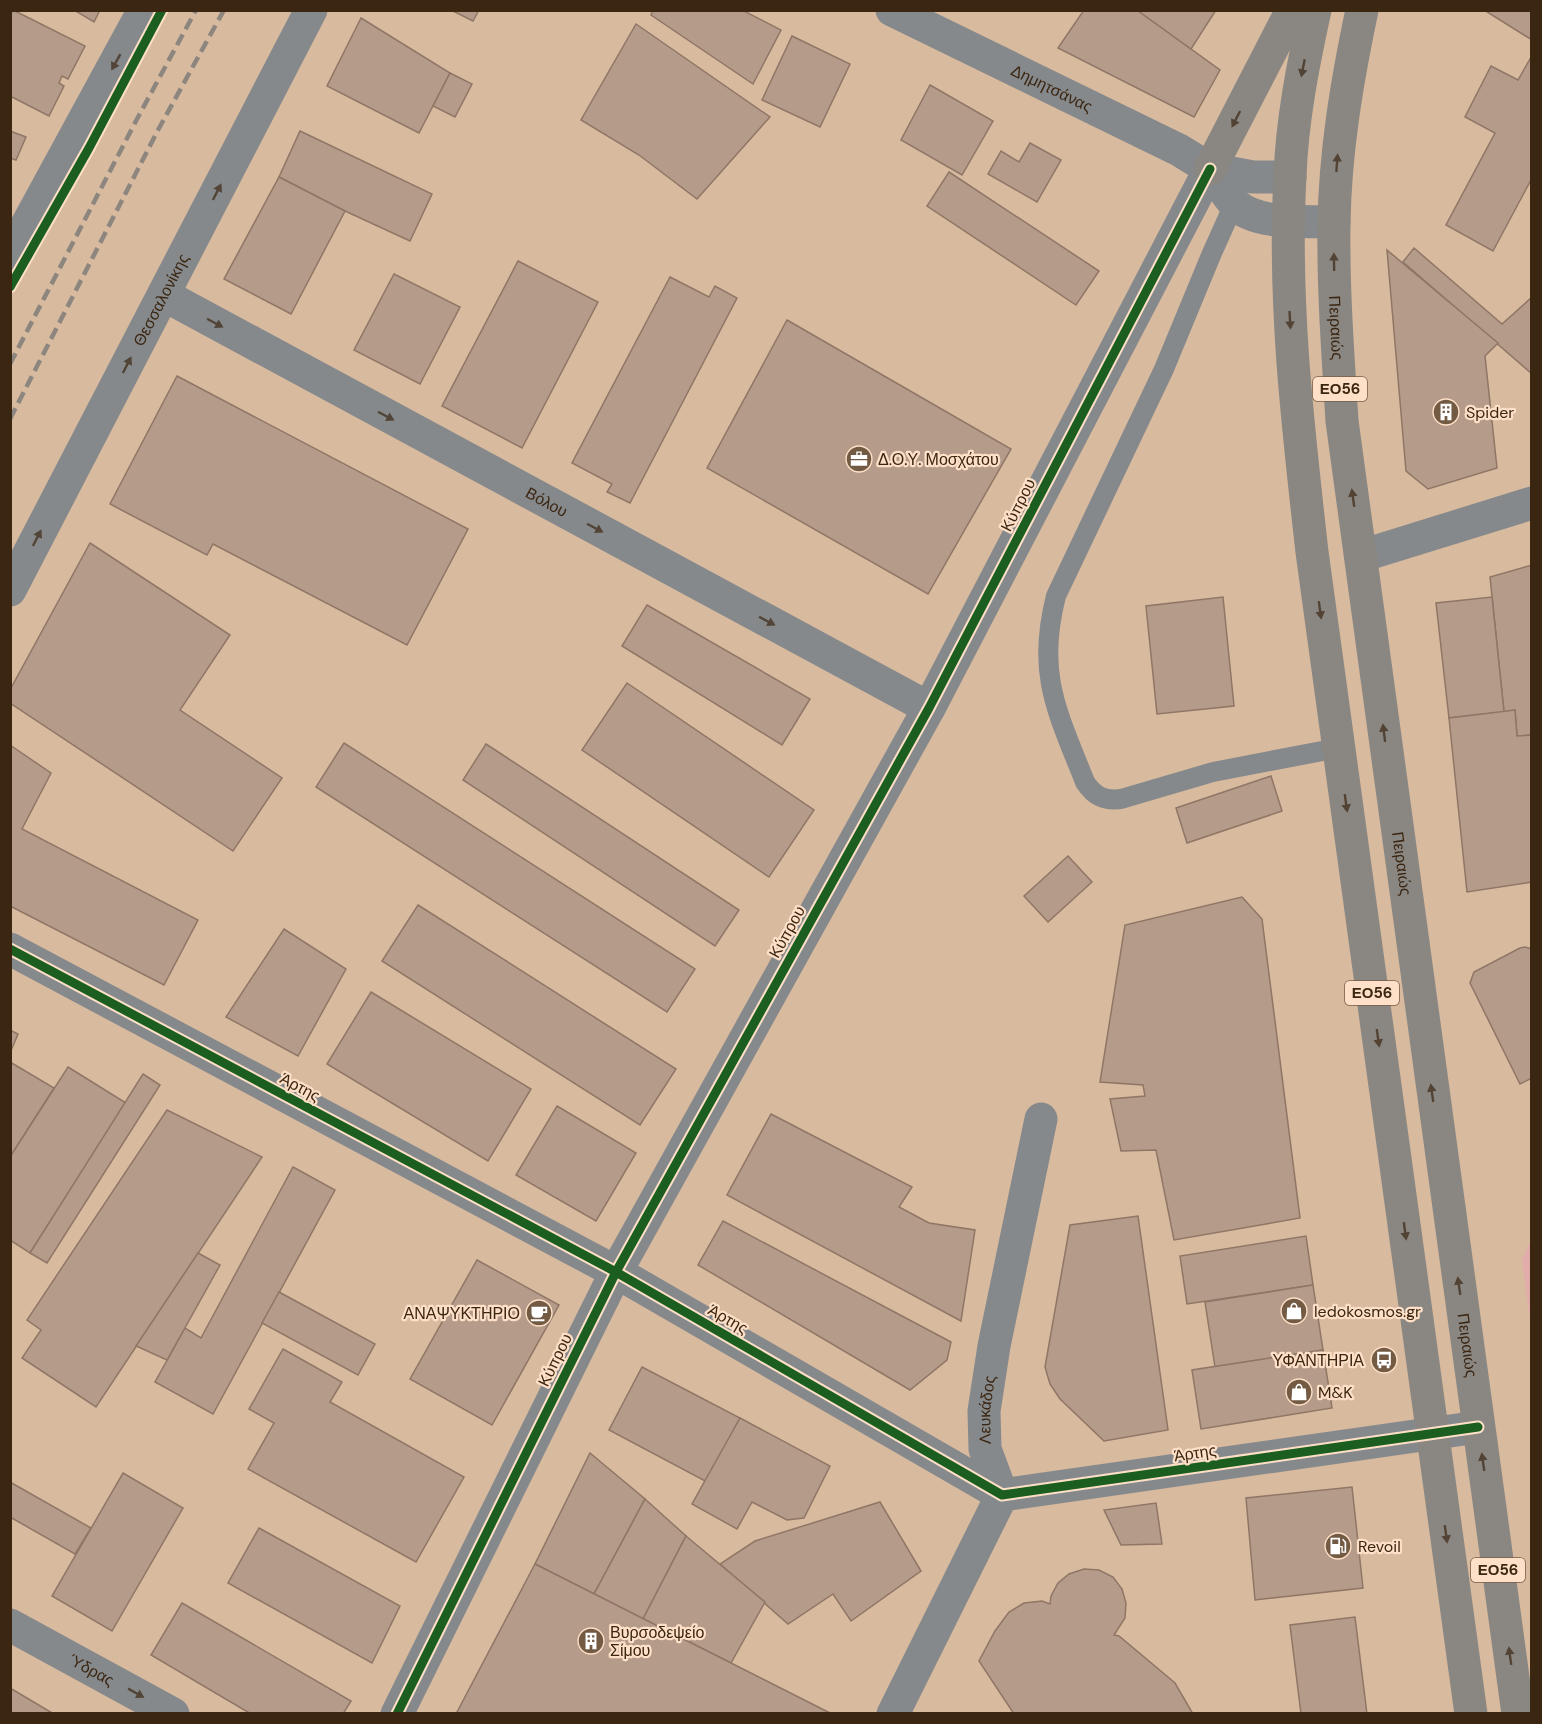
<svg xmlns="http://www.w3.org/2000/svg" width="1542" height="1724" font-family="'DM Sans',sans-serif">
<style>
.green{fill:#e2acaa}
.building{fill:#b59b8a;stroke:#8f7665;stroke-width:1.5}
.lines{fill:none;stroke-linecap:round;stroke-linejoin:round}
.service{stroke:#86898b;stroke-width:20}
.minor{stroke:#86898b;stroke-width:33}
.primary{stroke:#8a8782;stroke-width:33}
.rail{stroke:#8d867f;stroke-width:4.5;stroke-dasharray:12 6;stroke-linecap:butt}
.cycleway-casing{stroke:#fde0c7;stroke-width:13}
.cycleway{stroke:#1b5e20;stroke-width:9}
.oneway{fill:#524436}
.oneway2{fill:#534334}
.labels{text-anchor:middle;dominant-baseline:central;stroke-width:4.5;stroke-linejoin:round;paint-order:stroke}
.shield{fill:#fde0c7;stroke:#755e48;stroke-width:1.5}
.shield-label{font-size:15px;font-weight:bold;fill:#3b2612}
.street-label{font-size:16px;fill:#3b2612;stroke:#fde0c7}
.poi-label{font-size:16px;fill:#3b2612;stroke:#fde0c7;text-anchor:start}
</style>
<rect width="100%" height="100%" fill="#d8ba9f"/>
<path class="green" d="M 1531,1240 L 1531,1328 L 1522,1259 Z"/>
<g class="building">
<path d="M 13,10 L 85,46 L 68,79 L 62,76 L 59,83 L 64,86 L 49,116 L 10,96 L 10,16 Z"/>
<path d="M 74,10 L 100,10 L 94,22 Z"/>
<path d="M 451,10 L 479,10 L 473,21 Z"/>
<path d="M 653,10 L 742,10 L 781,30 L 753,84 L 651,15 Z"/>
<path d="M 1084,10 L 1137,10 L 1220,70 L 1194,117 L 1058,48 Z"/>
<path d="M 1137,10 L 1216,10 L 1191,49 Z"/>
<path d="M 1484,10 L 1532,10 L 1532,40 Z"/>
<path d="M 361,18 L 450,73 L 419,133 L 327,86 Z"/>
<path d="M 636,24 L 770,117 L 697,199 L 639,155 L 581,120 Z"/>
<path d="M 792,36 L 850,64 L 820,127 L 762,100 Z"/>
<path d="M 1530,59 L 1532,60 L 1532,178 L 1493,251 L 1446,225 L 1495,133 L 1465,117 L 1491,66 L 1518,80 Z"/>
<path d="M 450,73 L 472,84 L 455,117 L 433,106 Z"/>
<path d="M 930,85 L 993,121 L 962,175 L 901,140 Z"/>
<path d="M 10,131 L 26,137 L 16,160 L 10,158 Z"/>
<path d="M 300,131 L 432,194 L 410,241 L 345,211 L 279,177 Z"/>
<path d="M 1030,143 L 1061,160 L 1037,202 L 988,174 L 1001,151 L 1019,162 Z"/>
<path d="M 949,172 L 1099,271 L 1076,305 L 927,206 Z"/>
<path d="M 279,177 L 345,211 L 291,314 L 224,279 Z"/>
<path d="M 1414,248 L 1502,324 L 1532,297 L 1532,374 L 1403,262 Z"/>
<path d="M 1387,250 L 1498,343 L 1485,356 L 1497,468 L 1428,489 L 1406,471 Z"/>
<path d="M 518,261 L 598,302 L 522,448 L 442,406 Z"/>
<path d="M 394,274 L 460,307 L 420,384 L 354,350 Z"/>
<path d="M 670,277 L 709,297 L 715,286 L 737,298 L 630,503 L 607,492 L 612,484 L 572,463 Z"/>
<path d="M 787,320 L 1011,449 L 928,594 L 707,468 Z"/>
<path d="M 177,376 L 468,529 L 407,645 L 213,544 L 207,555 L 110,504 Z"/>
<path d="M 90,543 L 230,635 L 180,710 L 282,778 L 233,851 L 10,703 L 10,690 Z"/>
<path d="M 1532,565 L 1532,735 L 1517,736 L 1515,710 L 1504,712 L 1490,577 Z"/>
<path d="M 1223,597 L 1234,706 L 1157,714 L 1146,606 Z"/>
<path d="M 1492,597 L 1504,712 L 1449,718 L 1436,603 Z"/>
<path d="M 647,605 L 810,699 L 782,745 L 622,646 Z"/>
<path d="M 627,683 L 814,810 L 769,877 L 582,750 Z"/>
<path d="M 1515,710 L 1517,736 L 1532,735 L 1532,882 L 1467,892 L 1449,718 Z"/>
<path d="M 344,743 L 695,969 L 667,1012 L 316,787 Z"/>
<path d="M 486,744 L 739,910 L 715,946 L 463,780 Z"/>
<path d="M 10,745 L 51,773 L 22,829 L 198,920 L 164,985 L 10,906 Z"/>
<path d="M 1271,776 L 1282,811 L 1187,843 L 1176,808 Z"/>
<path d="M 1068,856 L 1092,882 L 1048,922 L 1024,896 Z"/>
<path d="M 1242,897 L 1262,919 L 1300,1218 L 1174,1240 L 1156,1150 L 1121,1151 L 1110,1099 L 1145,1096 L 1143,1085 L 1100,1082 L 1125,925 Z"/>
<path d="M 418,905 L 676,1069 L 640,1125 L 382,961 Z"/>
<path d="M 284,929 L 346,969 L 298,1056 L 226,1017 Z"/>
<path d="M 1525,947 L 1532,949 L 1532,1078 L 1520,1084 L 1470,983 L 1474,972 L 1520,948 Z"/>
<path d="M 371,992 L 531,1089 L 488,1161 L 327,1064 Z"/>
<path d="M 10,1030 L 18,1034 L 10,1053 Z"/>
<path d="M 10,1062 L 54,1088 L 10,1157 Z"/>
<path d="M 68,1067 L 126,1103 L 30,1253 L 10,1240 L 10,1157 Z"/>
<path d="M 143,1074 L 160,1085 L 47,1263 L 30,1253 Z"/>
<path d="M 557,1106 L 636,1153 L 596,1221 L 516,1175 Z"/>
<path d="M 167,1110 L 262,1157 L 96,1407 L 22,1358 L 41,1330 L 27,1320 Z"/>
<path d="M 771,1114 L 912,1187 L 899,1207 L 929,1223 L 975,1230 L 961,1321 L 727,1195 Z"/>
<path d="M 293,1167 L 335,1190 L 213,1414 L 155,1382 L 185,1328 L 201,1338 Z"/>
<path d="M 1138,1216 L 1168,1430 L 1104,1441 L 1060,1399 L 1050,1384 L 1045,1367 L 1070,1225 Z"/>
<path d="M 723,1221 L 951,1342 L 947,1360 L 910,1390 L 698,1265 Z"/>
<path d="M 1306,1236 L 1313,1285 L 1187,1304 L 1180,1256 Z"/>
<path d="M 198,1253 L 220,1265 L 167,1360 L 136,1346 Z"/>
<path d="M 477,1260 L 559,1305 L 492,1425 L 410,1379 Z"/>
<path d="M 1313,1285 L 1323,1350 L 1215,1367 L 1205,1302 Z"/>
<path d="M 279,1292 L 375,1344 L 358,1375 L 262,1323 Z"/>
<path d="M 283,1349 L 342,1382 L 330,1402 L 464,1477 L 416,1562 L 248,1469 L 274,1423 L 249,1409 Z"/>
<path d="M 1323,1350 L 1332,1408 L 1201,1429 L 1192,1370 Z"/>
<path d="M 642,1367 L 740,1418 L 707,1482 L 609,1430 Z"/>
<path d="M 740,1418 L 830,1466 L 804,1518 L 787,1520 L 752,1502 L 737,1529 L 692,1504 Z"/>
<path d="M 590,1453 L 645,1499 L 594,1594 L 535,1564 Z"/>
<path d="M 123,1473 L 183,1508 L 112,1631 L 52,1596 Z"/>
<path d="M 10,1482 L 91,1528 L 75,1554 L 10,1517 Z"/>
<path d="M 1352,1487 L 1363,1588 L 1255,1600 L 1246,1498 Z"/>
<path d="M 645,1499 L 686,1536 L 643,1619 L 594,1594 Z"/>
<path d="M 880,1502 L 921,1571 L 851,1621 L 833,1594 L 788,1624 L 720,1564 L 755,1541 Z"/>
<path d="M 1156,1503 L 1162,1544 L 1121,1545 L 1104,1510 Z"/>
<path d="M 259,1528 L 400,1606 L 372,1663 L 228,1583 Z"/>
<path d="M 686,1536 L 765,1602 L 731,1663 L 643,1619 Z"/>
<path d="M 535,1564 L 731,1663 L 832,1714 L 456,1714 Z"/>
<path d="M 1084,1569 L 1099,1570 L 1113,1577 L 1122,1589 L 1126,1603 L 1125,1618 L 1114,1635 L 1119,1636 L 1175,1683 L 1193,1714 L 1014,1714 L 979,1661 L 995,1631 L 1009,1612 L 1024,1603 L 1042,1601 L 1050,1604 L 1051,1596 L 1058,1583 L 1069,1574 Z"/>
<path d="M 182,1603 L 351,1701 L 343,1714 L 251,1714 L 151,1655 Z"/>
<path d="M 1355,1617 L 1367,1714 L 1301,1714 L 1290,1625 Z"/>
<path d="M 10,1688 L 54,1714 L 10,1714 Z"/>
</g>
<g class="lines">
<path class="service" d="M 1234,204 L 1212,253 L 1164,369 L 1056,596 C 1036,674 1057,711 1085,782 C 1094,796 1104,801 1121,799 L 1213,772 L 1338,748"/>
<g class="minor">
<path id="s1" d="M 892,10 L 1179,150 L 1210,169 L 1253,177 L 1290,177"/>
<path d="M 1210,169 C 1218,180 1225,194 1235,204 C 1255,225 1306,221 1334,222"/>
<path d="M 10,256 L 144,10"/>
<path id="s2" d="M 164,295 L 929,708"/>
<path d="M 1361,556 L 1532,503"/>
<path id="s3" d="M 10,590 L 311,10"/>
<path d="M 10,949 L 616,1272 L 1002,1495 L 1478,1427"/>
<path id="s4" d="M 10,1625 L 173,1714"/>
<path d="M 397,1714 L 616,1272 L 929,708 L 1210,169"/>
<path id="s5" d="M 893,1714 L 1002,1495 L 985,1449 L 984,1411 L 994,1346 L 1041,1119"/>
</g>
<g class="primary">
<path d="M 1315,10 C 1303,65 1292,120 1290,176 C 1283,302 1298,427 1312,552 L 1471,1714"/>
<path id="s6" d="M 1362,10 C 1347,81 1335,152 1334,224 C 1333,289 1338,355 1342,421 L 1518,1714"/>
<path d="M 1210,169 L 1292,10"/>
</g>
<g class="rail">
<path d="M 10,364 L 137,119 L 196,10"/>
<path d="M 10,419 L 158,130 L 224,10"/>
</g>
<defs>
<g id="cycleway">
<path d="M 10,287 L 89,148 L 162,10"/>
<path d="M 10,949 L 616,1272 L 1002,1495 L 1478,1427"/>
<path d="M 397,1714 L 616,1272 L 929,708 L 1210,169"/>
</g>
</defs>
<use href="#cycleway" class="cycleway-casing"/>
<use href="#cycleway" class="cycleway"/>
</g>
<defs><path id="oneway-solid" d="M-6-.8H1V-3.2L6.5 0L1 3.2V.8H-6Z" transform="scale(1.5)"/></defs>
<g class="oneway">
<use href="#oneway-solid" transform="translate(116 62) rotate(119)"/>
<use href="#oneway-solid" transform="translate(217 192) rotate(-63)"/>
<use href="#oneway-solid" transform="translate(215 323) rotate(28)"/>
<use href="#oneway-solid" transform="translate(127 365) rotate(-63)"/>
<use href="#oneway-solid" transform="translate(386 416) rotate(28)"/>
<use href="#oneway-solid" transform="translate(595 528) rotate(28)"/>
<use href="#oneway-solid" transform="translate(37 538) rotate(-63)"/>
<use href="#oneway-solid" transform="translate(767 621) rotate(28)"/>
<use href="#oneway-solid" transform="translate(136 1693) rotate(29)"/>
</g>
<g class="oneway2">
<use href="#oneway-solid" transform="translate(1303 68) rotate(101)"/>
<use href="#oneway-solid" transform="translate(1236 119) rotate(117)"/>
<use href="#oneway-solid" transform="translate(1337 163) rotate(-86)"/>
<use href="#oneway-solid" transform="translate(1334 262) rotate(-91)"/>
<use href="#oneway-solid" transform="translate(1290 320) rotate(87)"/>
<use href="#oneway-solid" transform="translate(1353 498) rotate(-98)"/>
<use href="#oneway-solid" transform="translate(1320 610) rotate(82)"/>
<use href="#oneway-solid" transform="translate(1384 733) rotate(-97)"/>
<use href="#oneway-solid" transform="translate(1346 803) rotate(82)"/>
<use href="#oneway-solid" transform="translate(1378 1038) rotate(82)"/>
<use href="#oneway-solid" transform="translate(1432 1093) rotate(-98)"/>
<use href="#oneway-solid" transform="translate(1405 1231) rotate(82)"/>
<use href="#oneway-solid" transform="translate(1459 1286) rotate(-98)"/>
<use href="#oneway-solid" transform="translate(1483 1462) rotate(-98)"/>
<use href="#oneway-solid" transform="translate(1446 1534) rotate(82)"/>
<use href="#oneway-solid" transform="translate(1510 1656) rotate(-98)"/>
</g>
<defs>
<symbol id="building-disc" viewBox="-11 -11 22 22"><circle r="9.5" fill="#725a43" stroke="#fde0c7"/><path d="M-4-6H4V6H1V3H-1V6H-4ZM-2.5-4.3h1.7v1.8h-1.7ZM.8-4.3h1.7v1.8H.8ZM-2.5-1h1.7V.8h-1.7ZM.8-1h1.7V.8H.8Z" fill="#fff"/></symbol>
<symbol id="office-disc" viewBox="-11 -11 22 22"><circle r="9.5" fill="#725a43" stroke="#fde0c7"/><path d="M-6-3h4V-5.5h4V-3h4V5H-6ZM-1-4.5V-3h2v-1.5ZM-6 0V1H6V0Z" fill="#fff"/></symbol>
<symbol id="shop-disc" viewBox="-11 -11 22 22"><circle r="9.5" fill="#725a43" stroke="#fde0c7"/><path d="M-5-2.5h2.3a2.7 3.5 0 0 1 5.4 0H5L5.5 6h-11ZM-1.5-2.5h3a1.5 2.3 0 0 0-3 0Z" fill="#fff"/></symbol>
<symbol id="cafe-disc" viewBox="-11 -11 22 22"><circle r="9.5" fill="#725a43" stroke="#fde0c7"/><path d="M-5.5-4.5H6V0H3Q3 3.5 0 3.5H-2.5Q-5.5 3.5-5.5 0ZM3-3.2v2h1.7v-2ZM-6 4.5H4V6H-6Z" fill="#fff"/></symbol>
<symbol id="bus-disc" viewBox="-11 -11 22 22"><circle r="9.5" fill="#725a43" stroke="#fde0c7"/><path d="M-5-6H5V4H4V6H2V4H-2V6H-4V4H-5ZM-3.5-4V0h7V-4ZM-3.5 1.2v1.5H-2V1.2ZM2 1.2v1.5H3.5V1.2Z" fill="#fff"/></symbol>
<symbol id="fuel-disc" viewBox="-11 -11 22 22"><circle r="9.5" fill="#725a43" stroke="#fde0c7"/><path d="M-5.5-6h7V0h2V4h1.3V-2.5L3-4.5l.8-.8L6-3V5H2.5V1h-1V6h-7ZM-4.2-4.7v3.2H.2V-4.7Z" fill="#fff"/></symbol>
</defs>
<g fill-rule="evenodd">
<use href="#building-disc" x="1431" y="397" width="30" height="30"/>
<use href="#office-disc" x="844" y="444" width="30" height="30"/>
<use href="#shop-disc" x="1279" y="1296" width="30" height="30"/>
<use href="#cafe-disc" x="524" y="1298" width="30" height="30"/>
<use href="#bus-disc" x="1369" y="1345" width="30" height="30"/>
<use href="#shop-disc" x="1284" y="1377" width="30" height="30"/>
<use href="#fuel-disc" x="1323" y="1531" width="30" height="30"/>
<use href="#building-disc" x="576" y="1626" width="30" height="30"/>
</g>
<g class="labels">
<g class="shield">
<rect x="1313" y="377" width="54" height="24" rx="4.5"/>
<rect x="1345" y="981" width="54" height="24" rx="4.5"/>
<rect x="1471" y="1558" width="54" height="24" rx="4.5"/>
</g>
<g class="shield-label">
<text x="1340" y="389">ΕΟ56</text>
<text x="1372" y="993">ΕΟ56</text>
<text x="1498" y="1570">ΕΟ56</text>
</g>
<g class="street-label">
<text stroke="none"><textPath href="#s1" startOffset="178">Δημητσάνας</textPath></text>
<text stroke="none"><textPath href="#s3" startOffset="327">Θεσσαλονίκης</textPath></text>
<text stroke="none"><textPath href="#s6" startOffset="320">Πειραιώς</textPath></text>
<text stroke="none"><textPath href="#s2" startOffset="435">Βόλου</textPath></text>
<text transform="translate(1018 505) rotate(-63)">Κύπρου</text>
<text stroke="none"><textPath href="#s6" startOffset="860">Πειραιώς</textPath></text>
<text transform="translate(787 932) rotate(-61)">Κύπρου</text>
<text transform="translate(300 1087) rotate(28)">Άρτης</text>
<text transform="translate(728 1319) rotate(30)">Άρτης</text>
<text stroke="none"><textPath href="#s6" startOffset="1346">Πειραιώς</textPath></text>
<text transform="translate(555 1360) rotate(-64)">Κύπρου</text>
<text stroke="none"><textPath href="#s5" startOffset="333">Λευκάδος</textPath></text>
<text transform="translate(1195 1453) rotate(-8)">Άρτης</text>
<text stroke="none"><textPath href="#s4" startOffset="93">Ύδρας</textPath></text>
</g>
<g class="poi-label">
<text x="1466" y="412">Spider</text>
<text x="878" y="459">Δ.Ο.Υ. Μοσχάτου</text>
<text x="1314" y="1311">ledokosmos.gr</text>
<text x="520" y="1313" text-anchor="end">ΑΝΑΨΥΚΤΗΡΙΟ</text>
<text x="1364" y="1360" text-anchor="end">ΥΦΑΝΤΗΡΙΑ</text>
<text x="1318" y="1392">M&amp;K</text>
<text x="1358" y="1546">Revoil</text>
<text x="610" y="1632">Βυρσοδεψείο<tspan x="610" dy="18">Σίμου</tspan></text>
</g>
</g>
<rect width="1542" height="1724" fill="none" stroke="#3b2612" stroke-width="24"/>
</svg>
